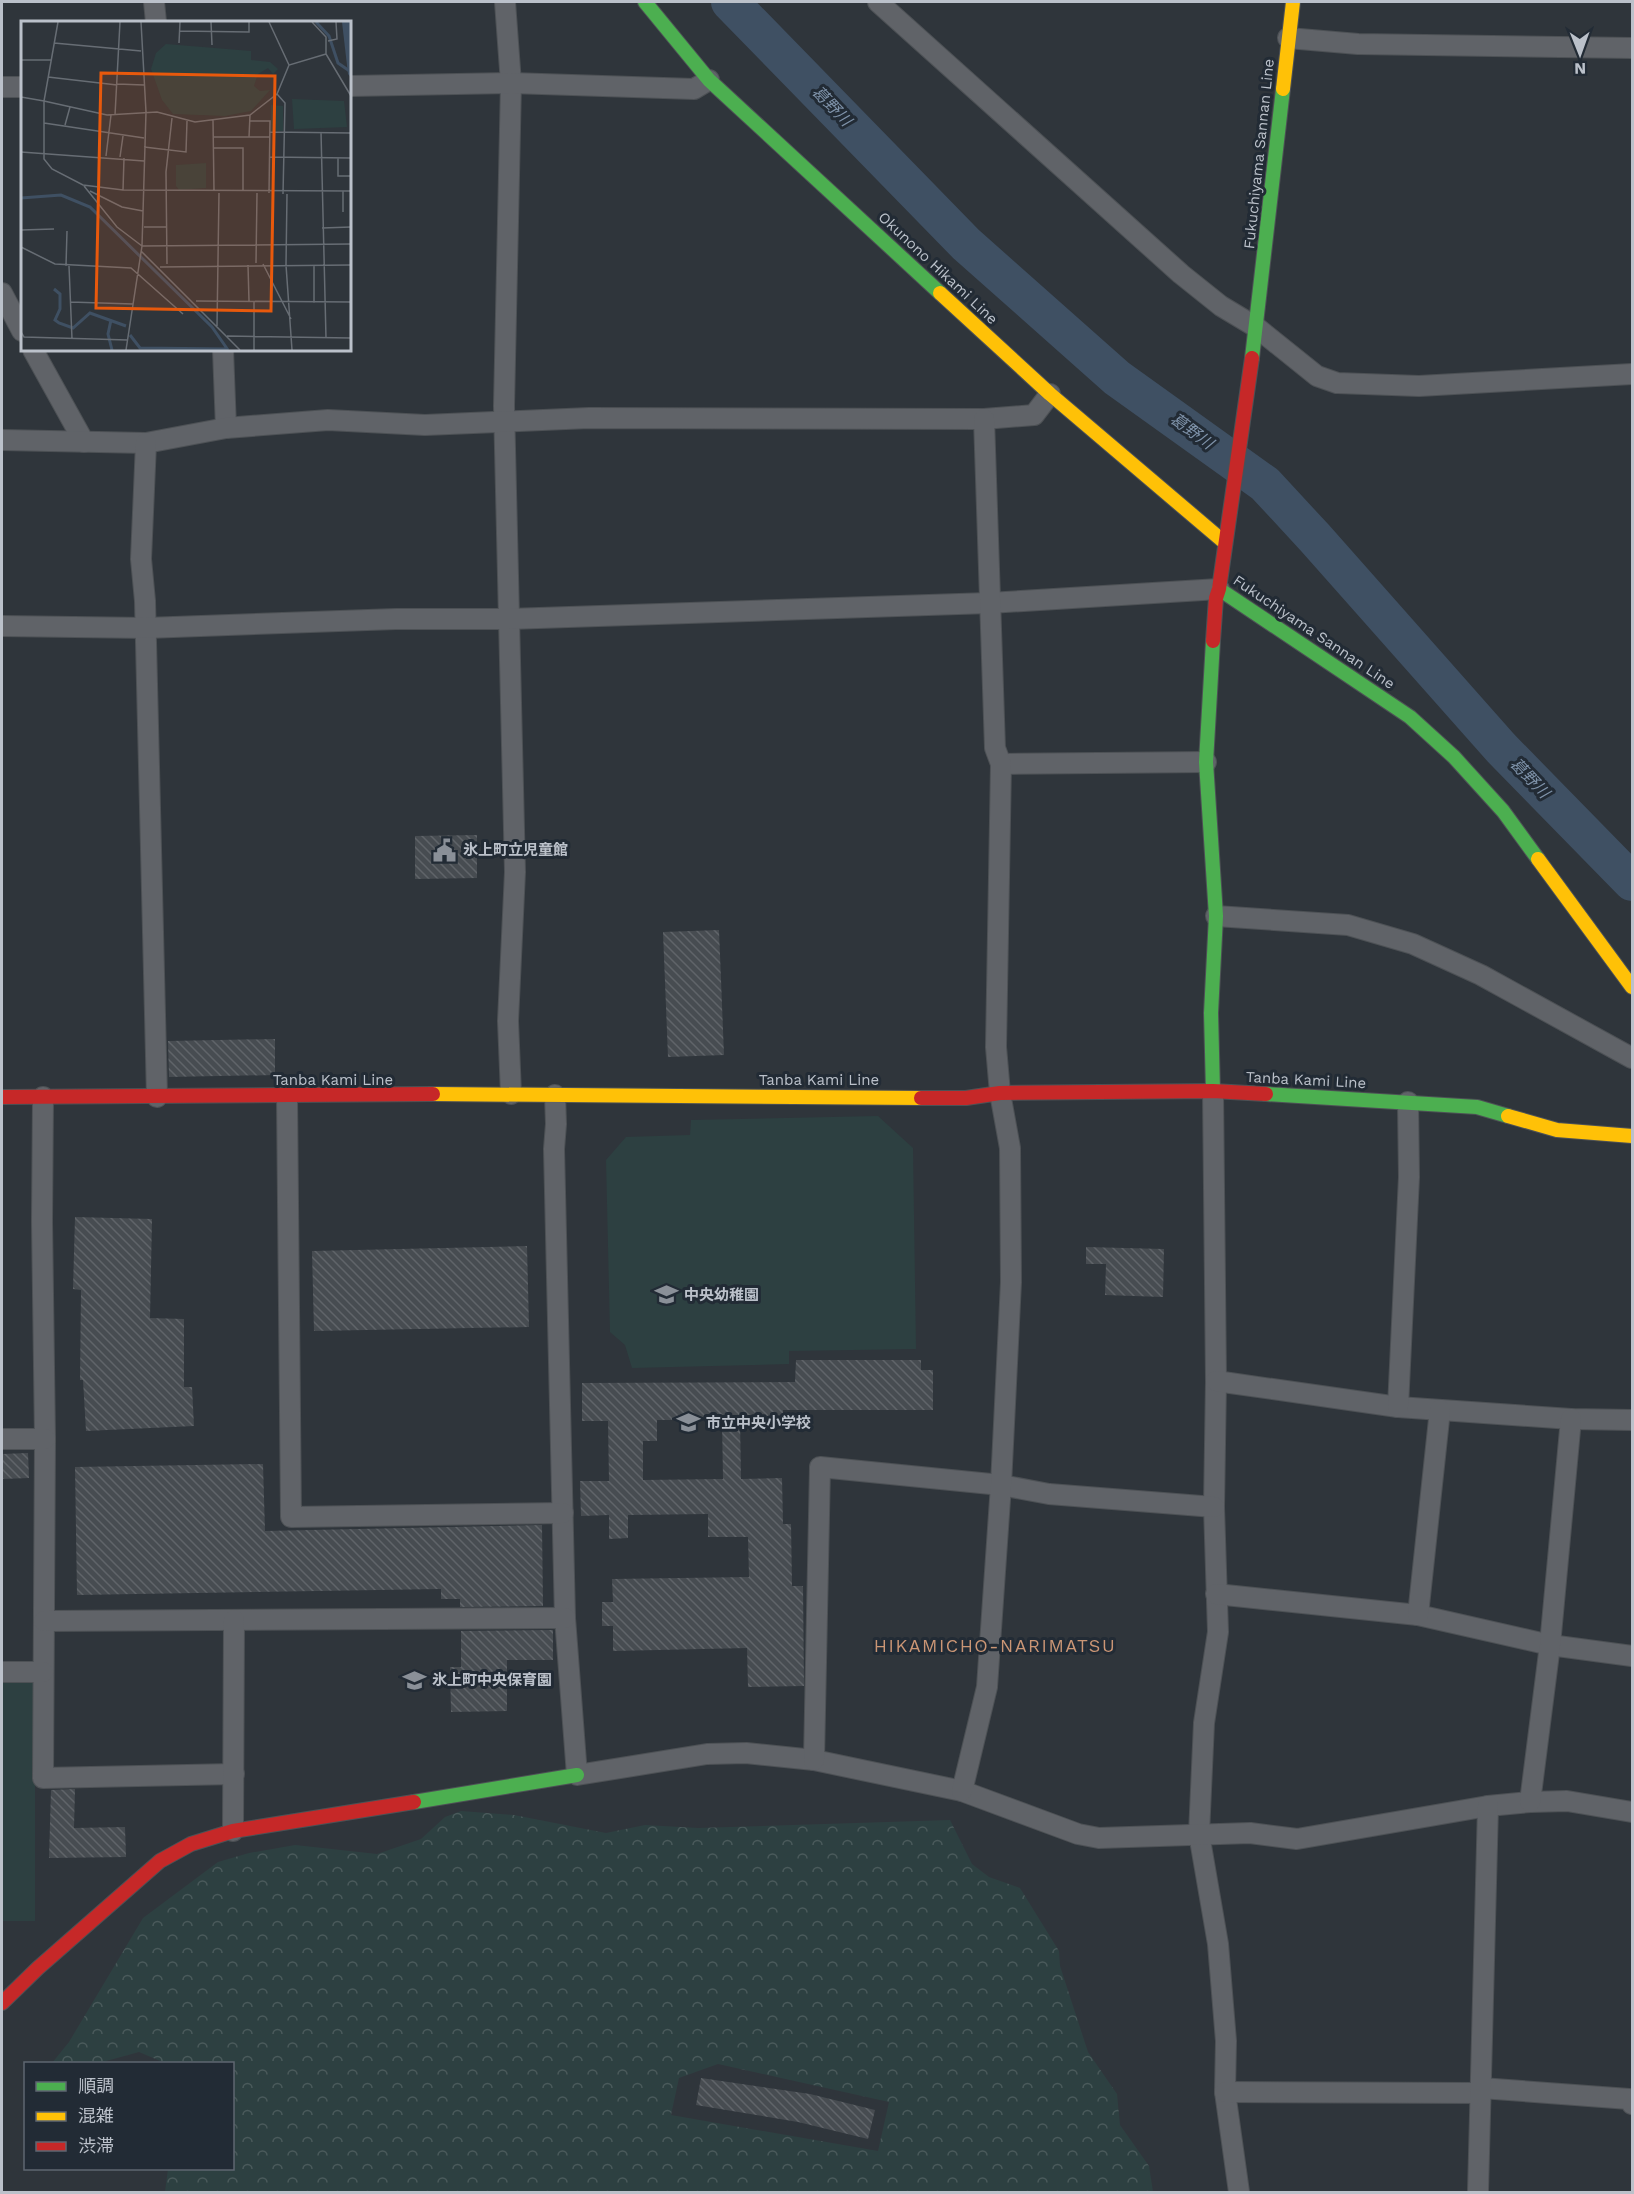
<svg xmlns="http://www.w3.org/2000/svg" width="1634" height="2194" font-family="'Work Sans','Noto Sans JP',sans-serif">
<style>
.forest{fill:url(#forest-crowns);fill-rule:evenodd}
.park{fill:#2d4041}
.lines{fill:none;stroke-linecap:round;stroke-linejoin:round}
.river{stroke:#3f5063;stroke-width:38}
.building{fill:url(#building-back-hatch);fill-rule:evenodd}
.street-casing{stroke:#4d5155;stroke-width:22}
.fast-casing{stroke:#4d5155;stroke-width:16}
.slow-casing{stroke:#4d5155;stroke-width:16}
.jam-casing{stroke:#4d5155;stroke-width:16}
.street{stroke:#606368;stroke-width:20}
.fast{stroke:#4caf50;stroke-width:14}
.slow{stroke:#ffc107;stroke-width:14}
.jam{stroke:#c62828;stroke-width:14}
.labels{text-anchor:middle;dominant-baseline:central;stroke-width:6;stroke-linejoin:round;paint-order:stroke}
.street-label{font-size:15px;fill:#bbc1ca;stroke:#222b35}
.poi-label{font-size:15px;font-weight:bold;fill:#bbc1ca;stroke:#222b35;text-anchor:start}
.water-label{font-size:16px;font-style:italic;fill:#7f93aa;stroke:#222b35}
.quarter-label{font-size:18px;letter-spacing:1.5px;fill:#cb9675;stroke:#222b35}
.inset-river{fill:none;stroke:#3f5063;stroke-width:3}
.inset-road{fill:none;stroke:#676d74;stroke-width:1.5}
.view{fill:#e8590c;fill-opacity:0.15;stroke:#e8590c;stroke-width:3}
.inset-edge{fill:none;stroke:#bbc1ca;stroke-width:3}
</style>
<defs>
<pattern id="forest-crowns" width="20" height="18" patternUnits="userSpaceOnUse" patternTransform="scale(1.5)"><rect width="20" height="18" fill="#2d4041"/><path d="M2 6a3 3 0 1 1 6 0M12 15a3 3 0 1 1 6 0" fill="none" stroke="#4a5a5b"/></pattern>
<pattern id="building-back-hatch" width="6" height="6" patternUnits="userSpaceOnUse" patternTransform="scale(1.5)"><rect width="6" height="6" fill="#474c51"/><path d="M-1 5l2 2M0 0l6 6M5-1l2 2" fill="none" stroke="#606469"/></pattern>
</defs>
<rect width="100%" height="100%" fill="#2f353b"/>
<path class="forest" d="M 461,1811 L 514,1815 L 606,1833 L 645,1825 L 698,1828 L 950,1820 L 972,1864 L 989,1877 L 1020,1888 L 1059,1951 L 1060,1966 L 1088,2052 L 1117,2094 L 1120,2125 L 1149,2166 L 1153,2192 L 165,2192 L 168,2169 L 232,2168 L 232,2064 L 165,2063 L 139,2052 L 99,2063 L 52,2063 L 69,2042 L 143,1918 L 218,1862 L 249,1853 L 295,1845 L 377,1854 L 421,1839 L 445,1817 ZM 718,2064 L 889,2102 L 878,2151 L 671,2115 L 679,2078 Z"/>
<g class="park">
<path d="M 878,1116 L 913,1148 L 916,1349 L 789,1351 L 789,1364 L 632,1368 L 625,1345 L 610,1332 L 606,1160 L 626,1137 L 690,1135 L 691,1120 Z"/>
<rect x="2" y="1682" width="33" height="239"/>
</g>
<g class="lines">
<path class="river" d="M 730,2 L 966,244 L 1117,378 L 1265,484 L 1315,538 L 1501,748 L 1632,882"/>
</g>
<g class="building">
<path d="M 477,835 L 477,878 L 415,879 L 415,836 Z"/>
<path d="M 719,930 L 724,1055 L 668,1057 L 663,932 Z"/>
<path d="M 275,1039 L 275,1075 L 169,1077 L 168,1041 Z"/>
<path d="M 75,1217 L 152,1219 L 150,1318 L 184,1319 L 184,1387 L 192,1387 L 194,1426 L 86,1431 L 83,1380 L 80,1380 L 81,1290 L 73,1289 Z"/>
<path d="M 527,1246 L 529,1327 L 314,1331 L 312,1251 Z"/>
<path d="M 1086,1247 L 1164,1249 L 1163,1297 L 1105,1295 L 1106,1264 L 1086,1264 Z"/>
<path d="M 796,1360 L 921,1360 L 921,1370 L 933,1370 L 933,1410 L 783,1410 L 783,1419 L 740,1420 L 741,1479 L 782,1478 L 783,1524 L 791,1524 L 792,1586 L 803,1586 L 804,1686 L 748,1687 L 747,1648 L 613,1651 L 613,1626 L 602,1626 L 602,1602 L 613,1602 L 612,1579 L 749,1577 L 748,1537 L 708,1537 L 708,1514 L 628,1515 L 628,1538 L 609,1539 L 609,1515 L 581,1516 L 580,1481 L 609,1481 L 608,1421 L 582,1421 L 582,1383 L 795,1382 ZM 657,1420 L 722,1420 L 723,1479 L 643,1480 L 643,1441 L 657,1441 Z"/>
<path d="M 28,1453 L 29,1478 L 2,1479 L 2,1454 Z"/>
<path d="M 263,1464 L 265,1531 L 542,1525 L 543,1606 L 460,1607 L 460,1599 L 441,1599 L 441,1589 L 77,1595 L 75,1467 Z"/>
<path d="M 553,1630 L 553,1660 L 507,1660 L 507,1711 L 451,1712 L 450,1667 L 461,1667 L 461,1631 Z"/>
<path d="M 75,1789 L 74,1828 L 125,1827 L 126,1857 L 49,1858 L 51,1790 Z"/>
<path d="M 701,2078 L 810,2094 L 875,2110 L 868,2139 L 798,2122 L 696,2105 Z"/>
</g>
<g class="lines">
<defs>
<g id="street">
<path d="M 154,2 L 156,22"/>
<path d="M 505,2 L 511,83 L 504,406 L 515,872 L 508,1021 L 511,1094"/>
<path d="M 878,2 L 1181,274 L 1221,306 L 1256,327 L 1317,376 L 1337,383 L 1419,386 L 1632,374"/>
<path d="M 1288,38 L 1358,44 L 1632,48"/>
<path d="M 350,86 L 511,83 L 694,89 L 709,80"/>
<path d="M 2,87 L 22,87"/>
<path d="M 2,293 L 22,331"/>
<path d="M 33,350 L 84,442"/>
<path d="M 223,350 L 226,428"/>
<path d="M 2,440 L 146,443 L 226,428 L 328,420 L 425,425 L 589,418 L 984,419 L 1034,415 L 1050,394"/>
<path d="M 146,443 L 141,559 L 145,601 L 157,1097"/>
<path d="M 2,626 L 146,628 L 396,619 L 509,619 L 989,603 L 1219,589"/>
<path d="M 1001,764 L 1206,762"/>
<path d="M 1216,916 L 1348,925 L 1413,944 L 1481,975 L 1632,1058"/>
<path d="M 1213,1091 L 1216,1381 L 1214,1507 L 1218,1632 L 1204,1723 L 1199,1834 L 1218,1944 L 1226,2041 L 1225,2092 L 1239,2192"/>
<path d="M 555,1095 L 556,1124 L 554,1149 L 565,1618 L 577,1775 L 707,1754 L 746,1753 L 814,1760 L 962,1791 L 1078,1834 L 1099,1838 L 1250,1833 L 1297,1839 L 1488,1806 L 1530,1802 L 1567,1801 L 1632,1812"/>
<path d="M 287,1096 L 291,1517 L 563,1513"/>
<path d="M 43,1097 L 42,1221 L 45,1439 L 43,1778 L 234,1774"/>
<path d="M 1216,1381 L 1398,1407 L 1571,1419 L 1632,1420"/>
<path d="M 1398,1407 L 1409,1177 L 1408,1102"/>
<path d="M 2,1439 L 45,1439"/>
<path d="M 1216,1594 L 1418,1615 L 1550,1645 L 1632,1656"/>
<path d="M 1418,1615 L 1440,1410"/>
<path d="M 44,1621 L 565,1618"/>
<path d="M 2,1672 L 43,1672"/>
<path d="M 814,1760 L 820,1467 L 1001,1485 L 1049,1494 L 1214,1507"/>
<path d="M 962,1791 L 987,1687 L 1001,1485 L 1011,1282 L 1010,1148 L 1000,1093 L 996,1047 L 1001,764 L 995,748 L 984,419"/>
<path d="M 1530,1802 L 1550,1645 L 1571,1419"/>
<path d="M 233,1831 L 234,1620"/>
<path d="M 1481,2088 L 1629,2099 L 1632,2104"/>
<path d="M 1225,2092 L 1480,2093"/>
<path d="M 1478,2192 L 1488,1806"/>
</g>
<g id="fast">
<path d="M 645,2 L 709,80 L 940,293"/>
<path d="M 1252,358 L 1283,89"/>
<path d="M 1219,589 L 1410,717 L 1454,757 L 1503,811 L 1538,859"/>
<path d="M 1213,1091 L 1211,1013 L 1216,916 L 1206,762 L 1213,641"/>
<path d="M 1266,1094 L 1477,1107 L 1508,1116"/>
<path d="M 414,1802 L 577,1775"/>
</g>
<g id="slow">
<path d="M 1283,89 L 1293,2"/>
<path d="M 940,293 L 1050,394 L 1224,542"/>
<path d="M 1538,859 L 1632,987"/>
<path d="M 433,1094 L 921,1098"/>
<path d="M 1508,1116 L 1557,1130 L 1632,1136"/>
</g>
<g id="jam">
<path d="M 1213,641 L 1216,598 L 1219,589 L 1252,358"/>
<path d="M 2,1097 L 433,1094"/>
<path d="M 921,1098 L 966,1098 L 1000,1093 L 1213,1091 L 1266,1094"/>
<path d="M 2,2003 L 38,1968 L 160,1861 L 191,1844 L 233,1831 L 414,1802"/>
</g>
</defs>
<use href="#street" class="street-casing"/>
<use href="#fast" class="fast-casing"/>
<use href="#slow" class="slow-casing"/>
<use href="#jam" class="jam-casing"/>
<use href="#street" class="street"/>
<use href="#fast" class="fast"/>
<use href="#slow" class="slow"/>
<use href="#jam" class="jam"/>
</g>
<defs>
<symbol id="civic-bare" viewBox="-9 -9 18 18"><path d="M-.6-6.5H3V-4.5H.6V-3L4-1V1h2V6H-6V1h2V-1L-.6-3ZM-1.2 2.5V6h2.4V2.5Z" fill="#8a9098" stroke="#222b35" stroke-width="2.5" paint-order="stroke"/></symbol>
<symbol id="school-bare" viewBox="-9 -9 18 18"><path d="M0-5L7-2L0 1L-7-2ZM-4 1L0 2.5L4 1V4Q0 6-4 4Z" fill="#8a9098" stroke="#222b35" stroke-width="2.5" paint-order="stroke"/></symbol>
</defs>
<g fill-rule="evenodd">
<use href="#civic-bare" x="428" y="834" width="33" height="33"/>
<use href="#school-bare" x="650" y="1278" width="33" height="33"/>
<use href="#school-bare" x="672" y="1406" width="33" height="33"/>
<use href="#school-bare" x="398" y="1664" width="33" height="33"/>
</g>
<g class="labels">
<g class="street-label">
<text transform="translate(1259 154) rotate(-84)">Fukuchiyama Sannan Line</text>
<text transform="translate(938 268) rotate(43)">Okunono Hikami Line</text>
<text transform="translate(1314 632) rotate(34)">Fukuchiyama Sannan Line</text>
<text x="333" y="1080">Tanba Kami Line</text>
<text x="819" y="1080">Tanba Kami Line</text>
<text transform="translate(1306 1080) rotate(3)">Tanba Kami Line</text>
</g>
<g class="poi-label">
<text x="463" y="850">氷上町立児童館</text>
<text x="684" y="1295">中央幼稚園</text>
<text x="706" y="1423">市立中央小学校</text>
<text x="432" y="1680">氷上町中央保育園</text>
</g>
<g class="water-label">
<text transform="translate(832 106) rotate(46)">葛野川</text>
<text transform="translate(1192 431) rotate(36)">葛野川</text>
<text transform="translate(1530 778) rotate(46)">葛野川</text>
</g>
<g class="quarter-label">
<text x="995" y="1645">HIKAMICHO-NARIMATSU</text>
</g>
</g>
<g transform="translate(21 21)">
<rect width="330" height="330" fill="#2f353b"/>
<path d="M 145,23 L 230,30 L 230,39 L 249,41 L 257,48 L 252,53 L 247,47 L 237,53 L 233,65 L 239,70 L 249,69 L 230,90 L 204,95 L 152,93 L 141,79 L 130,48 L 135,32 Z" fill="#2d4041"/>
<path d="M 271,78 L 323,80 L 326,106 L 273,108 ZM 250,84 L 262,85 L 262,110 L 250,110 ZM 185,142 L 185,167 L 158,169 L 155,165 L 155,144 Z" fill="#2d4041"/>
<path d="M 321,1 L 330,1 L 330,57 L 327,53 Z" fill="#3f5063"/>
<path class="inset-river" d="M 295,1 L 308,15 L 317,42 L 330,51M 0,177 L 40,174 L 69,186 L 191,306 L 207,329M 33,268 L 39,273 L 39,288 L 34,299 L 38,302 L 52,307 L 69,292 L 105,305M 90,299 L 87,313 L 91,329M 109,314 L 119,327 L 206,328"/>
<path class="inset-road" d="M 37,1 L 23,80 L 23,138 L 31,148 L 62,164 L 102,169 L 330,170M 120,1 L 125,91 L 121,225 L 330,223M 190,1 L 191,24M 248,1 L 268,44M 291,1 L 305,16 L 305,33 L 330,75M 158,10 L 228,11 L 228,1M 307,20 L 316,18 L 315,1M 33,22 L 120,30M 158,22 L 159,1M 0,39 L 30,39M 27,56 L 96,64M 96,63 L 123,64M 256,73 L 264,82 L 262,173M 0,76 L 23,80M 23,80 L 86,94 L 136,91 L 174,101 L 229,94 L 256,73 L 268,44 L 305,33M 94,94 L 99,1M 192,99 L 193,170M 229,100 L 249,100 L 248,172M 23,102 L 123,117M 44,104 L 49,86M 249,111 L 330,112M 300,111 L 305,317M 193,116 L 249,116M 228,116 L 229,94M 123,126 L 165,131 L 166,100M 193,127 L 222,127 L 222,169M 0,131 L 123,140M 85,135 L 90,94M 99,136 L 102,115M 248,136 L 330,137M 317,137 L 317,155 L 330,155M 63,165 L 96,206 L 121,225 L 105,329M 102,169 L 103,137M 69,170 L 101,186 L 122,190M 266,173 L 265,244 L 271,329M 322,191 L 322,170M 123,206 L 145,206M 301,207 L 330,206M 0,209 L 33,208M 0,226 L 34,243 L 110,247 L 162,293M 120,230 L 219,329M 235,242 L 236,172M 146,243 L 145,151 L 151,97M 242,243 L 270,298M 227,244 L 228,280M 45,245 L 46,210M 48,245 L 51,318M 293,245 L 293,282M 139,246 L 330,244M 175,280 L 330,281M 233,280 L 233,329M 49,281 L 112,283M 196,305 L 198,172M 0,311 L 3,316 L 107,319M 206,315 L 330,317"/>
<path class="view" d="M 80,52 L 254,55 L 250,290 L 75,287 Z"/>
<rect width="330" height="330" class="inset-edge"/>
</g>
<rect width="1634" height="2194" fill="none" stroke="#bbc1ca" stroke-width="6"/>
<rect x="24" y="2062" width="210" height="108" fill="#222b35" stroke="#5f6771" stroke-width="1.5"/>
<rect x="36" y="2082" width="30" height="9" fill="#4caf50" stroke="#5f6771" stroke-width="1.5"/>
<text x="78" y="2092" font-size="18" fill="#bbc1ca">順調</text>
<rect x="36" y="2112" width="30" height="9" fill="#ffc107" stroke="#5f6771" stroke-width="1.5"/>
<text x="78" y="2122" font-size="18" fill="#bbc1ca">混雑</text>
<rect x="36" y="2142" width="30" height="9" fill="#c62828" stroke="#5f6771" stroke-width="1.5"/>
<text x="78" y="2152" font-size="18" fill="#bbc1ca">渋滞</text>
<g transform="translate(1580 54) rotate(179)" stroke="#222b35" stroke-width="4.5" paint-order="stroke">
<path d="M0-4.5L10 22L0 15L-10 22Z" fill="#bbc1ca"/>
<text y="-9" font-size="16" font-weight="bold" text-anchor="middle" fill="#bbc1ca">N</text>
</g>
</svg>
